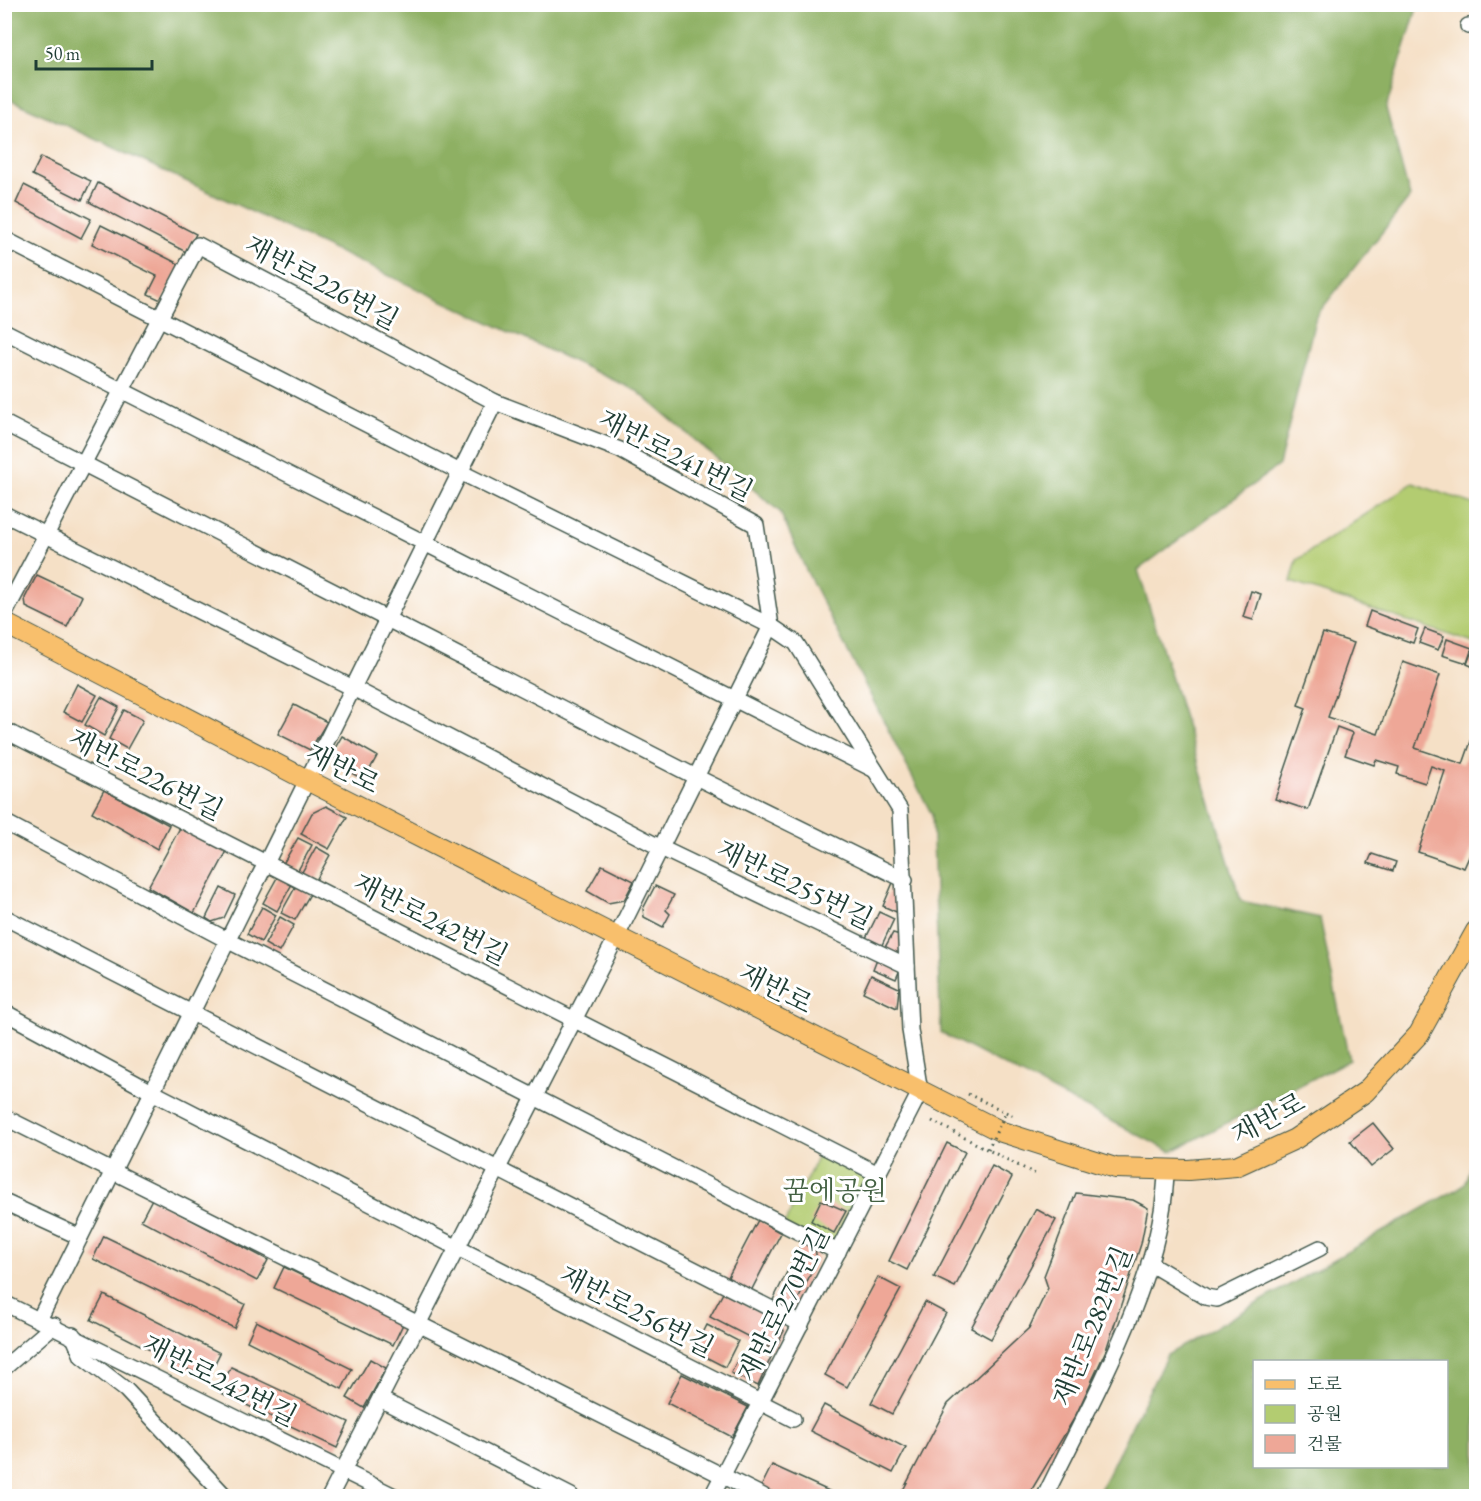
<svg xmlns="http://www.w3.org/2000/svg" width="1481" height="1501" font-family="'EB Garamond','Noto Serif KR',serif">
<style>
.green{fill:#b3cc71;stroke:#698452;stroke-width:1.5}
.forest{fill:#8eb063;stroke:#56764c;stroke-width:1.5;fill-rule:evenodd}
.building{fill:#eea797}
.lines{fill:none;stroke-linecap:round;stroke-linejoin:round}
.minor-casing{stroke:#3f554a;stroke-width:18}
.major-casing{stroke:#3f554a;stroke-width:22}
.path{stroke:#3f554a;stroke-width:3;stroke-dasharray:1.5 4.5;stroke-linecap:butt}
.minor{stroke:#fff;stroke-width:15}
.major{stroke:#f8bf6c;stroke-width:20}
.path-bridge{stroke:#3f554a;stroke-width:3;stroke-dasharray:1.5 4.5;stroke-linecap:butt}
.labels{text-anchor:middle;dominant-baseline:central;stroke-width:6;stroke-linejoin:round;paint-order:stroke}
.street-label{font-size:27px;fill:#1f3d34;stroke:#fff}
.park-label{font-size:27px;fill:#446143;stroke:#fff}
</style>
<rect width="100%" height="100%" fill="#fff"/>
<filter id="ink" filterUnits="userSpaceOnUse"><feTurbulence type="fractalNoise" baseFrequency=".0167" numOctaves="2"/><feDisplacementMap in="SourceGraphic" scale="12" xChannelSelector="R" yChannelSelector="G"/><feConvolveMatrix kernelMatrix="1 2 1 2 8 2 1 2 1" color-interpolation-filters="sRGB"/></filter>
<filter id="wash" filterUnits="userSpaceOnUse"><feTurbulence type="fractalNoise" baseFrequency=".008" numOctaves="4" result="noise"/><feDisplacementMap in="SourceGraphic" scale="24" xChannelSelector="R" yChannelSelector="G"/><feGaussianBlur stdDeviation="1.35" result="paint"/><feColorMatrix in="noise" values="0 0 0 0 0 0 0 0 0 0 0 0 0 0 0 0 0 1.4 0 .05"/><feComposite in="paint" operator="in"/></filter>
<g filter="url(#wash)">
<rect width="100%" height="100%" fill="#f5e0c6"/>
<g class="green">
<path d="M 1413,483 L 1476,505 L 1476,644 L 1291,582 L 1297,560 Z"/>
<path d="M 823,1146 L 878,1174 L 838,1252 L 784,1225 Z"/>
</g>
<g class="forest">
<path d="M 5,4 L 1418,5 L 1386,108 L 1410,197 L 1316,316 L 1279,465 L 1138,570 L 1241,901 L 1320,918 L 1349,1060 L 1171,1152 L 941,1033 L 932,815 L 806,570 L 780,512 L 637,391 L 5,97 Z"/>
<path d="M 1476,1150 L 1476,1496 L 1097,1496 L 1167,1355 L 1464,1185 ZM 1254,1362 L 1446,1362 L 1446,1466 L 1254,1466 Z"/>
</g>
<g id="blocks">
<g class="building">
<path d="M 41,157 L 91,181 L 82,200 L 32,175 Z"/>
<path d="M 98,183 L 196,234 L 186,252 L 89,202 Z"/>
<path d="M 24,185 L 91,219 L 81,238 L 16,203 Z"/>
<path d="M 101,225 L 181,265 L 163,301 L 148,294 L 157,276 L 92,244 Z"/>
<path d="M 37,575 L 82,596 L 67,627 L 26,607 L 25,598 Z"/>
<path d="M 1251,591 L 1261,594 L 1253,620 L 1243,617 Z"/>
<path d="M 1370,611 L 1418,629 L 1413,643 L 1365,626 Z"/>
<path d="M 1425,629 L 1444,636 L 1438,650 L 1419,643 Z"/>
<path d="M 1323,633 L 1354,643 L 1328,717 L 1378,734 L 1403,662 L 1440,675 L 1415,748 L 1463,764 L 1476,727 L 1476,841 L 1464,868 L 1418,852 L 1445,771 L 1431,766 L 1425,783 L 1397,774 L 1399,767 L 1376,760 L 1374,765 L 1345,755 L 1353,733 L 1337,727 L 1308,810 L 1275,799 L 1306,708 L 1298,705 Z"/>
<path d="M 1447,639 L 1472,648 L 1467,663 L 1442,655 Z"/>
<path d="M 1473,648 L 1476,649 L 1476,668 L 1467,664 Z"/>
<path d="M 77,684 L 97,695 L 82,722 L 63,712 Z"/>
<path d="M 101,697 L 119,707 L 104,736 L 85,725 Z"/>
<path d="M 294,705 L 327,722 L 310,750 L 278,734 Z"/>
<path d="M 124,710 L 143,720 L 127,749 L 109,739 Z"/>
<path d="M 342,736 L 377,756 L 364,780 L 337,765 L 334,750 Z"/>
<path d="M 104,790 L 169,825 L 157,849 L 92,812 Z"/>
<path d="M 326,806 L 347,817 L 329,849 L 301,834 L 312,813 Z"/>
<path d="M 181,826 L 227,851 L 194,913 L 148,887 Z"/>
<path d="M 298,838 L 312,845 L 297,872 L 283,864 Z"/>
<path d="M 316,847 L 330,855 L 315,882 L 301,874 Z"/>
<path d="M 1372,854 L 1396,862 L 1393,871 L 1368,863 Z"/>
<path d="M 602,865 L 634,881 L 624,900 L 608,903 L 587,891 Z"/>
<path d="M 278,876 L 292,884 L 277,911 L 263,903 Z"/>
<path d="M 895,878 L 903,915 L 883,906 Z"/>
<path d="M 296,886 L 310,894 L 295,920 L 281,913 Z"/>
<path d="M 655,886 L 674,895 L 666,910 L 670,914 L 663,927 L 644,917 L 643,909 Z"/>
<path d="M 221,888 L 235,895 L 224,918 L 212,922 L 206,918 Z"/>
<path d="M 262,907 L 276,915 L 261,942 L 247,934 Z"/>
<path d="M 879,912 L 894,919 L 881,947 L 865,940 Z"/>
<path d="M 280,917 L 294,925 L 279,952 L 265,944 Z"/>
<path d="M 893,933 L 904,936 L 901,959 L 883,951 Z"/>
<path d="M 878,956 L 901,967 L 896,979 L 873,969 Z"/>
<path d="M 871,975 L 899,988 L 897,1008 L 863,992 Z"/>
<path d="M 1373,1123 L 1394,1149 L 1371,1167 L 1350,1141 Z"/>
<path d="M 947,1143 L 965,1152 L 907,1270 L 889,1261 Z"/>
<path d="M 992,1166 L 1012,1177 L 955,1287 L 934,1277 Z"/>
<path d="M 1076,1193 L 1133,1200 L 1148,1208 L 1141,1244 L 1106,1350 L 1075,1417 L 1028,1496 L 900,1496 L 948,1404 L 1029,1328 L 1048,1288 L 1044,1276 Z"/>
<path d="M 152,1199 L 268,1260 L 257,1281 L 141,1220 Z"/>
<path d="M 821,1200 L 846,1211 L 834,1233 L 811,1221 Z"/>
<path d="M 1036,1209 L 1056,1220 L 991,1339 L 971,1328 Z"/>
<path d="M 758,1220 L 781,1233 L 750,1293 L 726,1281 Z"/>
<path d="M 104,1236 L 245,1304 L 234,1328 L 93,1259 Z"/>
<path d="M 802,1242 L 815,1248 L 817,1261 L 794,1308 L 785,1310 L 771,1304 Z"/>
<path d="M 284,1267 L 403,1324 L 393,1345 L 274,1288 Z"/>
<path d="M 878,1277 L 901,1289 L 847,1387 L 825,1375 Z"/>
<path d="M 723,1293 L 781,1322 L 784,1331 L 774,1350 L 710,1317 Z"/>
<path d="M 104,1295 L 220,1353 L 207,1379 L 91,1320 Z"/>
<path d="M 925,1302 L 946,1313 L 892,1414 L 871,1403 Z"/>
<path d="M 256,1321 L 352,1369 L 342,1389 L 247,1341 Z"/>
<path d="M 707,1325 L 738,1341 L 725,1367 L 694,1351 Z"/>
<path d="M 749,1346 L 771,1357 L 758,1386 L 731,1373 L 739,1357 L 744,1359 Z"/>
<path d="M 370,1359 L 386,1368 L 364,1408 L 347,1398 Z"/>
<path d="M 231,1367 L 349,1422 L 337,1448 L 219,1392 Z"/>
<path d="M 682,1374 L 748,1407 L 732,1437 L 667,1403 Z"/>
<path d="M 824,1405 L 906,1448 L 893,1473 L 810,1431 Z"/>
<path d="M 772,1465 L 840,1496 L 782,1496 L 761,1487 Z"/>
</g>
</g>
</g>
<g filter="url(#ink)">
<use href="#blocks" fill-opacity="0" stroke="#3f554a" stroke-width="1.5"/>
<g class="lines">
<defs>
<g id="minor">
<path d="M 1468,26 L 1476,26"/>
<path d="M 4,239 L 460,472 L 771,626 L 796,643 L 900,810 L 910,1030 L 920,1092 L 712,1496"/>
<path d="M 4,331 L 875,770"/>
<path d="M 4,423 L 696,777 L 905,880"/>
<path d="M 4,514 L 353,688 L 661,848 L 907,966"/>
<path d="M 4,615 L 198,245 L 495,402 L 620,450 L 756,525 L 771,626"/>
<path d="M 4,730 L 878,1174"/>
<path d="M 4,822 L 227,940 L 838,1252"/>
<path d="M 4,917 L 801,1324"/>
<path d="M 4,1012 L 152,1092 L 793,1419"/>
<path d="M 4,1117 L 763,1496"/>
<path d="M 4,1202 L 80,1237"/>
<path d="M 1149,1263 L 1206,1297 L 1217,1299 L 1320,1248"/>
<path d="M 4,1303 L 394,1496"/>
<path d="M 40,1318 L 495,402"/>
<path d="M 73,1335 L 82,1356 L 126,1390 L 225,1496"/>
<path d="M 4,1368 L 54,1325"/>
<path d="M 380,1399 L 571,1496"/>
<path d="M 330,1496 L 617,936 L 771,626"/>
<path d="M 1045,1496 C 1090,1403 1165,1274 1166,1169"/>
</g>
<path id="major" d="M 4,623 L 307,780 L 1002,1132 L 1115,1168 L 1188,1170 L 1236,1166 L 1295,1139 L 1365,1092 L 1419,1034 L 1476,931"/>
</defs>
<use href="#minor" class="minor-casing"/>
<use href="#major" class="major-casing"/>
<g class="path">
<path d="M 968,1094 L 1016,1117"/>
<path d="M 932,1121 L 1035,1174"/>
</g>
<use href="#minor" class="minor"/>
<use href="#major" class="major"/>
<path class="path-bridge" d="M 988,1149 L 1006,1112"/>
</g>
</g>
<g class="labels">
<g class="street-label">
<text transform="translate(322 282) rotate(28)">재반로226번길</text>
<text transform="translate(676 455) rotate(27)">재반로241번길</text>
<text transform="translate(343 768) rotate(27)">재반로</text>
<text transform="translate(146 774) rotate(27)">재반로226번길</text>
<text transform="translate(795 884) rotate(26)">재반로255번길</text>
<text transform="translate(431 919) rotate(27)">재반로242번길</text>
<text transform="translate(776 988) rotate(27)">재반로</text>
<text transform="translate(1268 1118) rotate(-28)">재반로</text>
<text transform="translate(783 1304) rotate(-63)">재반로270번길</text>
<text transform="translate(637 1311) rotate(27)">재반로256번길</text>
<text transform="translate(1092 1326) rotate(-68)">재반로282번길</text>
<text transform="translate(220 1380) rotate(27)">재반로242번길</text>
</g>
<g class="park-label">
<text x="835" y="1190">꿈에공원</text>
</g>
</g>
<rect width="1481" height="1501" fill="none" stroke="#fff" stroke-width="24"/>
<rect x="1253" y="1360" width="195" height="108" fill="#ffffff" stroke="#a5b1ae" stroke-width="1.5"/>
<rect x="1265" y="1380" width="30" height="9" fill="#f8bf6c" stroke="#a5b1ae" stroke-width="1.5"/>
<text x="1307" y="1390" font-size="18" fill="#1f3d34">도로</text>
<rect x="1265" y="1405" width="30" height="18" fill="#b3cc71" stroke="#a5b1ae" stroke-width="1.5"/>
<text x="1307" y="1420" font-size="18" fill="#1f3d34">공원</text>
<rect x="1265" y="1435" width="30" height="18" fill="#eea797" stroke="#a5b1ae" stroke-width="1.5"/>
<text x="1307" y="1450" font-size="18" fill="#1f3d34">건물</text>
<path d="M36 60v9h116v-9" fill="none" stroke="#1f3d34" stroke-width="3"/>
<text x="45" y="60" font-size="18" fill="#1f3d34" stroke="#ffffff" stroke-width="4.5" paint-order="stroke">50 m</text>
</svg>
